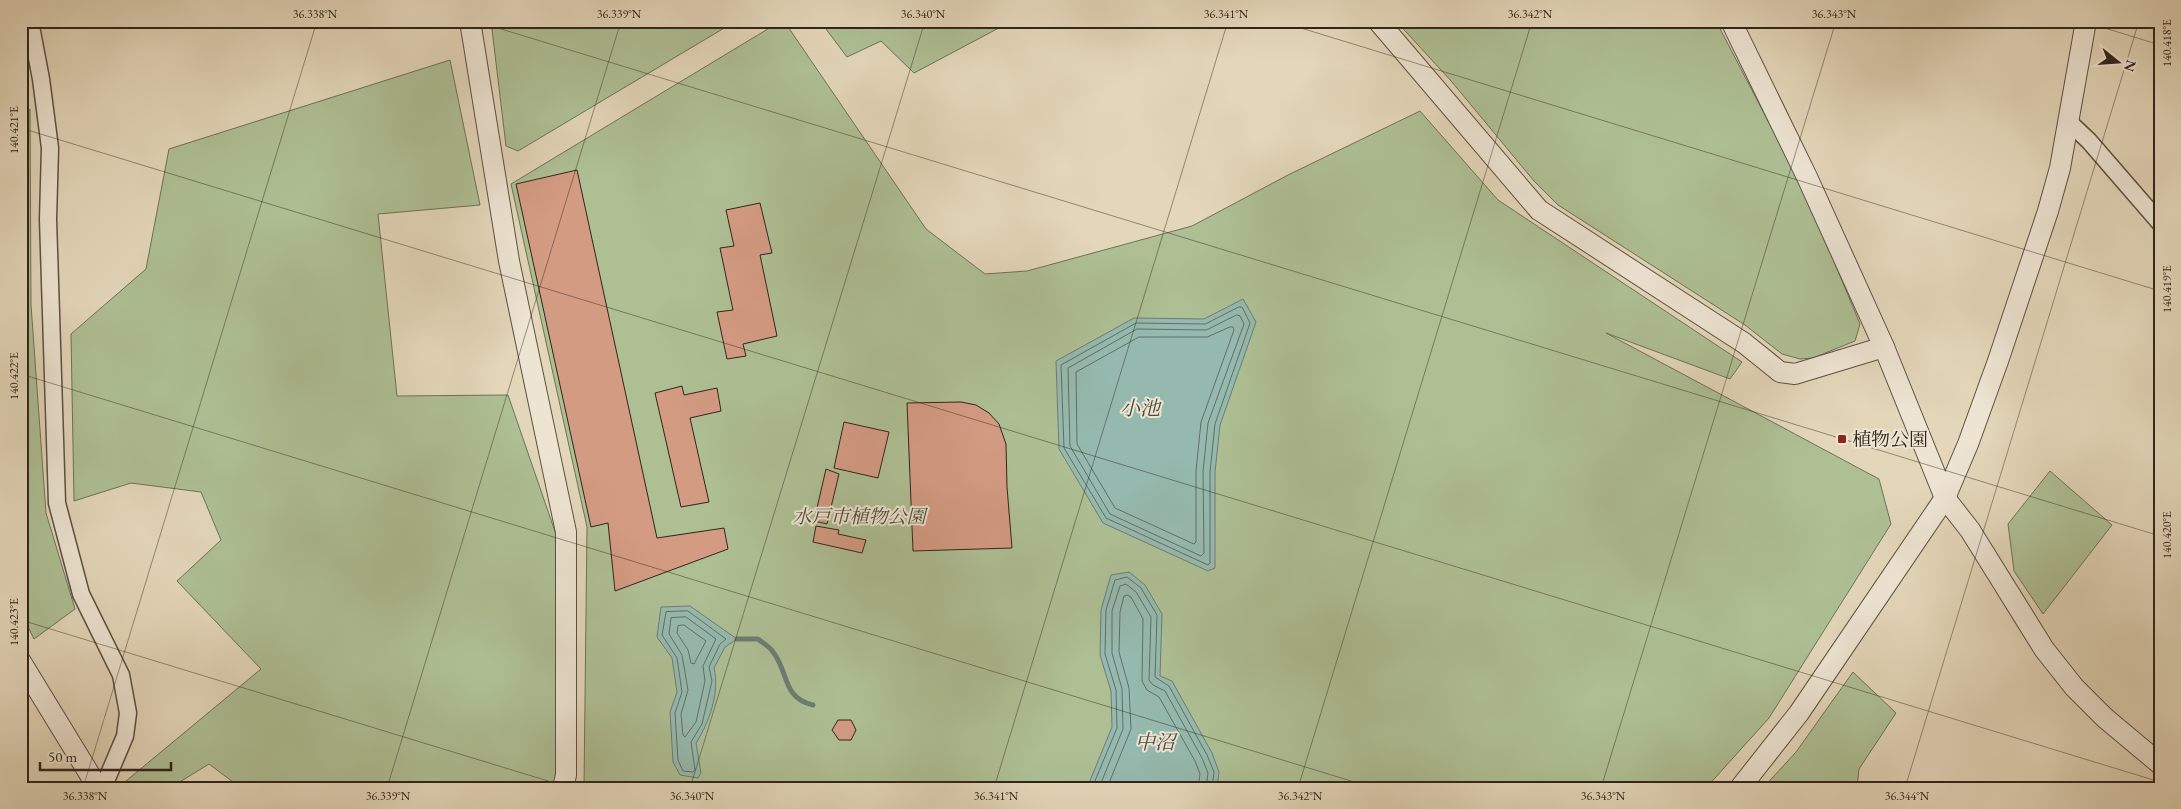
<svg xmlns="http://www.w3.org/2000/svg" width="2181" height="809" font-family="'EB Garamond','Noto Serif JP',serif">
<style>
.green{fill:#aebf94;stroke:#6e7258}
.water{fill:#95b9ae;stroke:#6c7e74}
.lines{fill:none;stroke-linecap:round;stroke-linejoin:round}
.shore{stroke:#626f65;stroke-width:1}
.stream{stroke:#6c7e74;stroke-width:5}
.building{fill:#d49b83;stroke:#2f251c}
.minor-casing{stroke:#5c5143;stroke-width:19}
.tertiary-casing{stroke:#5c5143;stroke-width:22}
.minor{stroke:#ede4d2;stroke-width:16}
.tertiary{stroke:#ede4d2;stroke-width:20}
.ticks{fill:none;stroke:#2f251c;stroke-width:1;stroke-opacity:0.45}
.poi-dot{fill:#8f2418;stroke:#ede4d2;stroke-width:2}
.labels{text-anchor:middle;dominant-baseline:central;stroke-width:4;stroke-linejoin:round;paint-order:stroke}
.poi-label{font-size:19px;fill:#2f251c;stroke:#ede4d2;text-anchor:start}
.park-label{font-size:19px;font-style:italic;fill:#4f4c3a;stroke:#ede4d2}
.water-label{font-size:20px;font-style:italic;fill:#484a40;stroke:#ede4d2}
.neatline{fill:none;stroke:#2f251c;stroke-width:2}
.ticks-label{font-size:12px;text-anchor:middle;fill:#2f251c}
</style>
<rect width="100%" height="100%" fill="#e3d6b9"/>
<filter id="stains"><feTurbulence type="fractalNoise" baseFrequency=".004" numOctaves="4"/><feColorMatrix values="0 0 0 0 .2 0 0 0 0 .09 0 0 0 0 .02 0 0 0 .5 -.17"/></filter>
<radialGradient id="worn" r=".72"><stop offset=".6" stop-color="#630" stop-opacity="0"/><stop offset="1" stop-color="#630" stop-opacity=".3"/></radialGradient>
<g class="green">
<path d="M 491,21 L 736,21 L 518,151 L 506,146 Z"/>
<path d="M 781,21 L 784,21 L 926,229 L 985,274 L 1027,271 L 1192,226 L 1288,175 L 1420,111 L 1498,200 L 1742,362 L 1730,379 L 1606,333 L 1879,479 L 1891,524 L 1769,718 L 1706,788 L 584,788 L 587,527 L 511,184 Z"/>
<path d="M 820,21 L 1012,21 L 914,73 L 881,41 L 847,57 Z"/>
<path d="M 1396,21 L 1716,21 L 1807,196 L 1860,324 L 1855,341 L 1813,358 L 1800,359 L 1782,354 L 1745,325 L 1558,205 L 1534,181 L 1452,82 Z"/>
<path d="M 450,60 L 480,205 L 378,214 L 397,396 L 508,395 L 561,549 L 556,788 L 241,788 L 209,764 L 170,788 L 125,788 L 120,786 L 261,669 L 177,581 L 221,540 L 201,492 L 131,483 L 74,501 L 71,334 L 146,269 L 169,149 Z"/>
<path d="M 30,109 L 31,305 L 46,513 L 75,609 L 34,639 L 21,613 L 21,116 Z"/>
<path d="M 2050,471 L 2112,525 L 2043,614 L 2014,571 L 2008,524 Z"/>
<path d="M 1853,672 L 1896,713 L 1859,769 L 1857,788 L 1763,788 L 1796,752 Z"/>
</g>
<g class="water">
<path d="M 1243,299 L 1256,322 L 1220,425 L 1215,472 L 1215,568 L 1208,571 L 1103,523 L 1059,449 L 1056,361 L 1134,318 L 1204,319 Z"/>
<path d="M 1129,572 L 1145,585 L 1162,614 L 1160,676 L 1172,681 L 1212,753 L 1219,772 L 1217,788 L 1087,788 L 1112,727 L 1111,691 L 1100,655 L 1101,610 L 1111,575 Z"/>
<path d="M 690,606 L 737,639 L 725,647 L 714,668 C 720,692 709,723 696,743 L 701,773 L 698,778 L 680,775 L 673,762 L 670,712 L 677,692 L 672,658 L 657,637 L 661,607 Z"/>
</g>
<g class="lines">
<g class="shore">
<path d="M 1239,307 L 1242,307 L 1250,323 L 1215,424 L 1210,472 L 1210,563 L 1208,565 L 1106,518 L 1064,448 L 1061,365 L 1136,323 L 1205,324 Z"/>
<path d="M 1237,315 L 1240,316 L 1244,324 L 1208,423 L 1203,472 L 1204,553 L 1201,556 L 1110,514 L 1070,446 L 1068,368 L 1137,329 L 1206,330 Z"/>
<path d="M 1230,327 L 1233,327 L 1234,330 L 1201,422 L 1196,471 L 1196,542 L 1194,544 L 1115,508 L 1077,444 L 1076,372 L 1139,337 L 1207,337 Z"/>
<path d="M 688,611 L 726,639 L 720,644 L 709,667 L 712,681 L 702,724 L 691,742 L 695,770 L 693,772 L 683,771 L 678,760 L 675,713 L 682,692 L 677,658 L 662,635 L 666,612 Z"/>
<path d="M 686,617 L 716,639 L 703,666 L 705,681 L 696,722 L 685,737 L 683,735 L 681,714 L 688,690 L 682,655 L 669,634 L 671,618 Z"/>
<path d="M 684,625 L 706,641 L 694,664 L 691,663 L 688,650 L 677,633 L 678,626 Z"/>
<path d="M 1092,788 L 1117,728 L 1116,690 L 1105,654 L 1106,610 L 1115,580 L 1127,577 L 1141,588 L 1157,615 L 1155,677 L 1169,686 L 1207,755 L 1214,772 L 1212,788"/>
<path d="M 1099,788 L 1123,729 L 1122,689 L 1112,653 L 1112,611 L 1120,586 L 1126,584 L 1136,592 L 1151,617 L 1149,680 L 1153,685 L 1165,691 L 1202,758 L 1208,773 L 1206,788"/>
<path d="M 1107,788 L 1131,729 L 1129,688 L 1119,652 L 1120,612 L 1124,596 L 1127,595 L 1131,597 L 1143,619 L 1142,681 L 1147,690 L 1159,697 L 1195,761 L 1200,774 L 1198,788"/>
</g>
<path class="stream" d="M 737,639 L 758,639 C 763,643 770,647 773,652 C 789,672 782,698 813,705"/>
</g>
<g class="building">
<path d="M 577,170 L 657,538 L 724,528 L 728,549 L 615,591 L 608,523 L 591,527 L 516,184 Z"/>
<path d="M 760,203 L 772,253 L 760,255 L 777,336 L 743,344 L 746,356 L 727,359 L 717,312 L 733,310 L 720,248 L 734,246 L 726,210 Z"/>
<path d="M 682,386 L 684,395 L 717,388 L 721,411 L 690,418 L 709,502 L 681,507 L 655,393 Z"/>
<path d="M 961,402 L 976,405 L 989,413 L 999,424 L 1006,444 L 1007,487 L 1012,548 L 913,551 L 907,403 Z"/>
<path d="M 844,422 L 889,432 L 878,478 L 834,468 Z"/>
<path d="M 826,469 L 839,474 L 827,524 L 814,521 Z"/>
<path d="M 816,526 L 839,530 L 838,534 L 866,540 L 862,553 L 813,542 Z"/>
<path d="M 838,720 L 851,720 L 856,730 L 851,740 L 839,740 L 832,730 Z"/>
</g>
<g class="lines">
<defs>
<g id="minor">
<path d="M 30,21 L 41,79 L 50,148 L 48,219 L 57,503 L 81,594 L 121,675 L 128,713 L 125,736 L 103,788"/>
<path d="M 2069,122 L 2089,141 L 2160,223"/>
</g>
<g id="tertiary">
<path d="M 470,21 L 509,261 L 566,532 L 566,775 L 563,788"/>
<path d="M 1378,21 L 1539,210 L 1744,343 L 1780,372 L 1795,374 L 1884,347"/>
<path d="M 1731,21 L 1807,177 L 1884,347 L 1945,498 L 1970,530 L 2044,649 L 2074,687 L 2105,718 L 2160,764"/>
<path d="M 21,662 L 98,788"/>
<path d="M 1740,788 L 1799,713 L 1945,498 L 1968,444 L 1998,361 L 2048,211 L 2060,168 L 2086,21"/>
</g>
</defs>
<use href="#minor" class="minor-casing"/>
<use href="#tertiary" class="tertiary-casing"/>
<use href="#minor" class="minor"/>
<use href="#tertiary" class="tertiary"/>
</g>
<path class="ticks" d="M 475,21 L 2160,536M 1278,21 L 2160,291M 2082,21 L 2160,45M 21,128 L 2160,782M 21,374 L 1374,788M 21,620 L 571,788M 83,788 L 317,21M 387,788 L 621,21M 690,788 L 925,21M 994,788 L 1228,21M 1298,788 L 1532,21M 1601,788 L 1836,21M 1905,788 L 2139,21"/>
<rect class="poi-dot" x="1837" y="434" width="10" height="10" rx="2.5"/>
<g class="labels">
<g class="poi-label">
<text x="1852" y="439">植物公園</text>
</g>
<g class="park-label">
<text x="859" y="516">水戸市植物公園</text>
</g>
<g class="water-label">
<text x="1140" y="408">小池</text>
<text x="1155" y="742">中沼</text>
</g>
</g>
<rect width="2181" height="809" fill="none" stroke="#e3d6b9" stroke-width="55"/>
<g transform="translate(2118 62) rotate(107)" stroke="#ede4d2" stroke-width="4" paint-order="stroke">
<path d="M0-4L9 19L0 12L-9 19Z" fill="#2f251c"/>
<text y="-8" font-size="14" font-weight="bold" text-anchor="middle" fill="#2f251c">N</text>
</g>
<path d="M40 762v8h131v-8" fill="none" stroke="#2f251c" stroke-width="2.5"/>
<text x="48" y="762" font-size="15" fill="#2f251c" stroke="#ede4d2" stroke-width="4" paint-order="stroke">50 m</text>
<rect x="28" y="28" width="2126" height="754" class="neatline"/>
<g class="ticks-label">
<text x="315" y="18">36.338°N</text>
<text x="619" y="18">36.339°N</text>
<text x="923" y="18">36.340°N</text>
<text x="1226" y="18">36.341°N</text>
<text x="1530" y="18">36.342°N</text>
<text x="1834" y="18">36.343°N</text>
<text transform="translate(2167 43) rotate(-90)" y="4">140.418°E</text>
<text transform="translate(14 130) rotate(-90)" y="4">140.421°E</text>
<text transform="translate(2167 289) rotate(-90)" y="4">140.419°E</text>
<text transform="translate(14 376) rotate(-90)" y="4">140.422°E</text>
<text transform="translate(2167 535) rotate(-90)" y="4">140.420°E</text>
<text transform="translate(14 622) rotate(-90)" y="4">140.423°E</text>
<text x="85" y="800">36.338°N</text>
<text x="388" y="800">36.339°N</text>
<text x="692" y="800">36.340°N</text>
<text x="996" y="800">36.341°N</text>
<text x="1300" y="800">36.342°N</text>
<text x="1603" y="800">36.343°N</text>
<text x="1907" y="800">36.344°N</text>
</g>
<rect width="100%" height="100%" filter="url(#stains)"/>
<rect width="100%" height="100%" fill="url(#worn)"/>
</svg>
